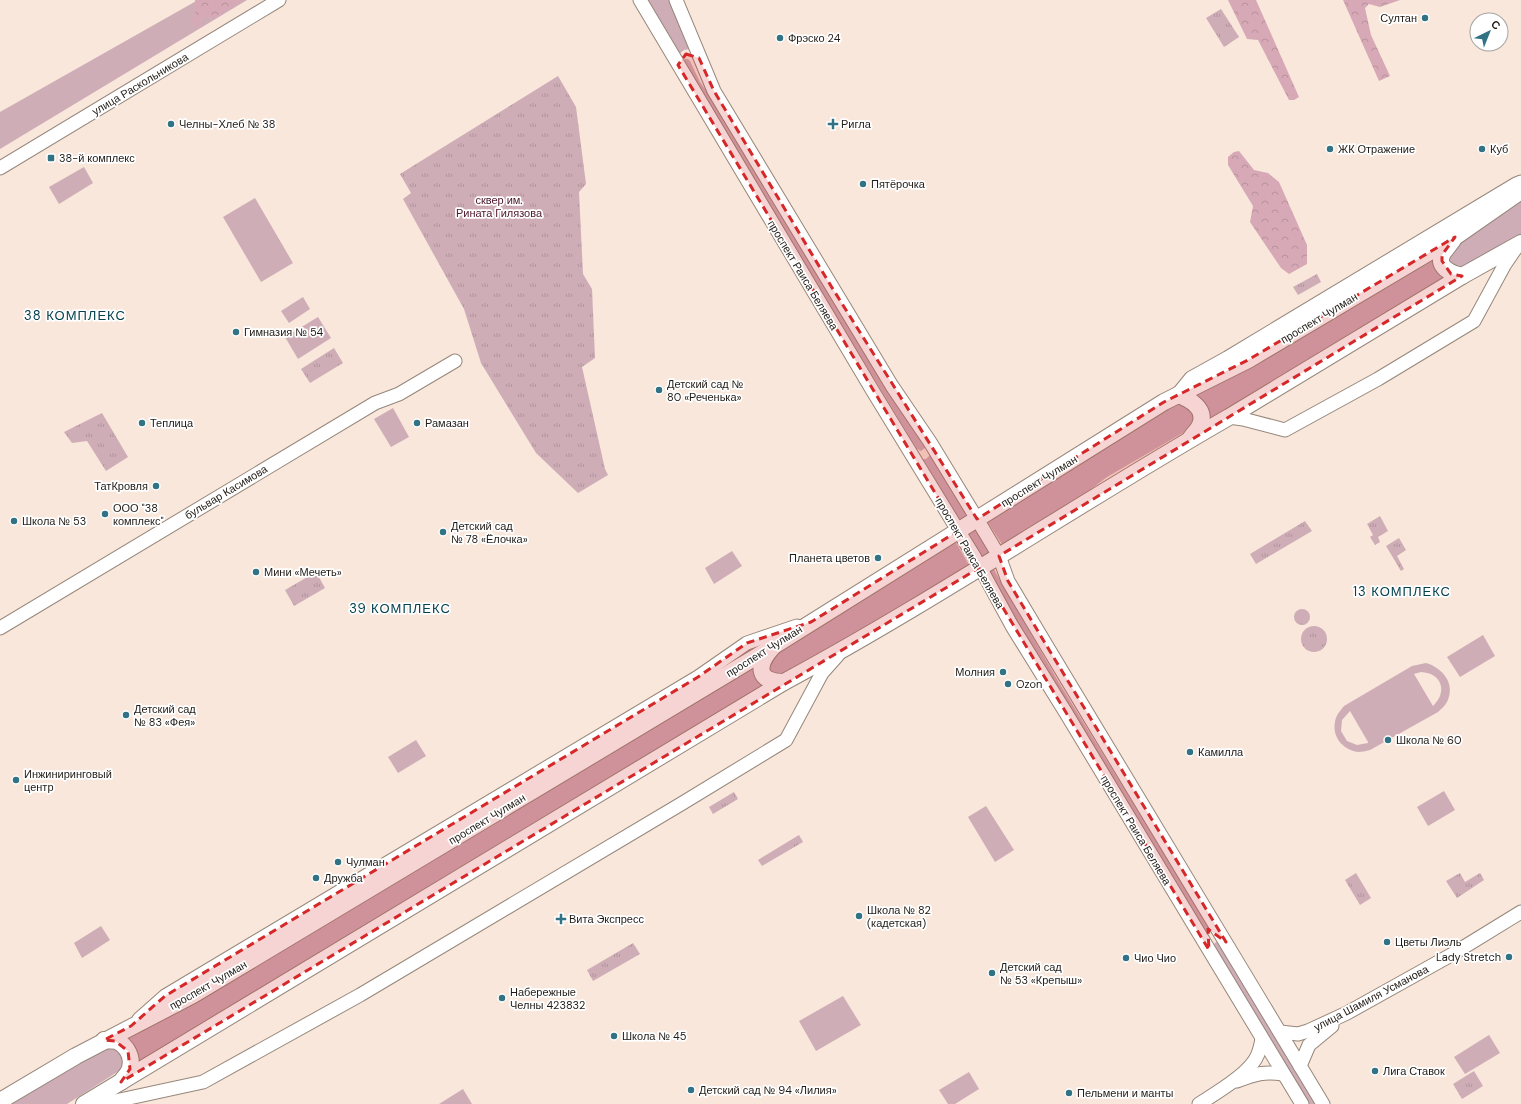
<svg xmlns="http://www.w3.org/2000/svg" width="1521" height="1104" font-family="'DM Sans',sans-serif">
<style>
.grass{fill:#cfadb7;fill-rule:evenodd}
.forest{fill:url(#forest-crowns)}
.park{fill:url(#park-tufts)}
.lines{fill:none;stroke-linecap:round;stroke-linejoin:round}
.minor-casing{stroke:#96877b;stroke-width:15}
.major-casing{stroke:#96877b;stroke-width:18}
.minor{stroke:#fff;stroke-width:13}
.major{stroke:#fff;stroke-width:16}
.marked{fill:#d62828;fill-opacity:0.2;stroke:#d62828;stroke-width:3;stroke-dasharray:8 5;stroke-linejoin:round}
.poi-dot{fill:#317285;stroke:#fff;stroke-width:1.5}
.labels{text-anchor:middle;dominant-baseline:central;stroke-width:3.5;stroke-linejoin:round;paint-order:stroke}
.poi-label{font-size:11px;fill:#201b16;stroke:#fff;text-anchor:start}
.street-label{font-size:11px;fill:#201b16;stroke:#fff}
.park-label{font-size:11px;fill:#4d152b;stroke:#fff}
.quarter-label{font-size:13px;letter-spacing:1px;fill:#06414f;stroke:#fff}
</style>
<defs>
<pattern id="forest-crowns" width="20" height="18" patternUnits="userSpaceOnUse"><rect width="20" height="18" fill="#d7a9b7"/><path d="M2 6a3 3 0 1 1 6 0M12 15a3 3 0 1 1 6 0" fill="none" stroke="#b8919d"/></pattern>
<pattern id="park-tufts" width="24" height="20" patternUnits="userSpaceOnUse"><rect width="24" height="20" fill="#cfadb7"/><path d="M3 7l-1-3M5 7V3M7 7l1-3M15 17l-1-3M17 17v-4M19 17l1-3" fill="none" stroke="#b1949d"/></pattern>
</defs>
<rect width="100%" height="100%" fill="#f8e7da"/>
<g class="grass">
<path d="M 198,0 L 247,0 L 0,149 L 0,112 Z"/>
<path d="M 646,0 L 671,0 L 690,49 L 684,50 L 678,55 Z"/>
<path d="M 685,59 L 688,59 L 690,61 L 700,82 L 718,107 L 925,445 L 925,448 L 921,451 L 917,449 L 683,65 Z"/>
<path d="M 84,167 L 93,183 L 59,204 L 49,187 Z"/>
<path d="M 255,198 L 293,263 L 261,282 L 223,217 Z"/>
<path d="M 1521,201 L 1521,236 L 1467,269 L 1449,265 L 1449,253 L 1453,248 Z"/>
<path d="M 1436,254 L 1449,278 L 1207,424 L 1193,395 Z"/>
<path d="M 303,297 L 310,309 L 289,323 L 281,311 Z"/>
<path d="M 318,317 L 331,338 L 298,359 L 285,337 Z"/>
<path d="M 1178,403 L 1185,404 L 1195,414 L 1194,420 L 1188,430 L 1107,477 L 1078,499 L 1003,546 L 987,521 L 1137,425 Z"/>
<path d="M 393,408 L 409,437 L 391,447 L 374,419 Z"/>
<path d="M 930,455 L 967,516 L 960,520 L 923,459 L 926,459 Z"/>
<path d="M 975,529 L 990,554 L 982,558 L 968,533 Z"/>
<path d="M 955,541 L 969,565 L 784,677 L 769,674 L 771,658 Z"/>
<path d="M 732,551 L 742,566 L 714,584 L 705,568 Z"/>
<path d="M 993,568 L 1058,681 L 1212,932 L 1207,933 L 1205,936 L 987,572 Z"/>
<path d="M 1483,635 L 1495,656 L 1460,677 L 1447,657 Z"/>
<path d="M 754,663 C 752,677 760,679 770,686 L 135,1068 L 121,1038 Z"/>
<path d="M 1426,663 C 1443,668 1456,684 1447,702 C 1445,706 1441,709 1438,712 L 1370,750 C 1366,751 1361,752 1358,752 C 1343,750 1332,737 1335,722 C 1336,715 1340,711 1344,706 L 1412,666 ZM 1421,672 C 1442,673 1448,692 1433,706 L 1414,674 ZM 1350,711 L 1368,742 L 1368,743 L 1357,745 L 1347,741 L 1341,731 L 1342,720 Z"/>
<path d="M 416,740 L 426,756 L 398,773 L 388,757 Z"/>
<path d="M 1444,791 L 1455,810 L 1428,826 L 1417,807 Z"/>
<path d="M 986,806 L 1014,850 L 995,862 L 968,817 Z"/>
<path d="M 101,926 L 110,940 L 82,958 L 74,943 Z"/>
<path d="M 1216,942 L 1220,943 L 1316,1104 L 1307,1104 L 1213,945 Z"/>
<path d="M 843,996 L 861,1025 L 816,1051 L 799,1021 Z"/>
<path d="M 1489,1035 L 1500,1053 L 1465,1074 L 1454,1057 Z"/>
<path d="M 105,1047 L 117,1049 L 123,1055 L 123,1066 L 119,1071 L 67,1104 L 9,1104 Z"/>
<path d="M 969,1072 L 979,1089 L 955,1104 L 948,1104 L 939,1090 Z"/>
<path d="M 463,1089 L 472,1104 L 439,1104 Z"/>
</g>
<g class="forest">
<path d="M 195,0 L 243,0 L 214,18 L 203,17 L 198,29 L 192,22 L 196,10 Z"/>
<path d="M 1228,0 L 1256,0 L 1299,97 L 1294,100 L 1289,100 L 1258,40 L 1247,39 Z"/>
<path d="M 1343,0 L 1400,0 L 1380,7 L 1369,4 L 1365,8 L 1371,35 L 1390,76 L 1379,81 Z"/>
<path d="M 1239,151 L 1254,170 L 1268,173 L 1279,182 L 1307,245 L 1307,264 L 1289,274 L 1281,268 L 1250,222 L 1253,206 L 1228,165 L 1228,157 L 1234,152 Z"/>
</g>
<g class="park">
<path d="M 1221,9 L 1239,37 L 1224,47 L 1206,18 Z"/>
<path d="M 558,76 L 576,107 L 586,184 L 579,192 L 583,274 L 592,289 L 595,358 L 582,367 L 605,469 L 608,475 L 578,493 L 536,453 L 481,363 L 464,309 L 403,199 L 411,193 L 400,174 Z"/>
<path d="M 1317,274 L 1321,282 L 1298,295 L 1293,287 Z"/>
<path d="M 334,348 L 343,363 L 310,383 L 301,369 Z"/>
<path d="M 102,413 L 128,457 L 106,471 L 87,441 L 72,443 L 64,432 Z"/>
<path d="M 1380,516 L 1388,531 L 1378,537 L 1380,542 L 1375,545 L 1370,537 L 1373,535 L 1367,524 Z"/>
<path d="M 1305,521 L 1312,531 L 1256,564 L 1250,554 Z"/>
<path d="M 1399,538 L 1406,550 L 1397,556 L 1404,569 L 1401,571 L 1386,546 Z"/>
<path d="M 316,572 L 325,588 L 294,606 L 285,590 Z"/>
<circle cx="1302" cy="617" r="8"/>
<circle cx="1314" cy="639" r="13"/>
<path d="M 734,792 L 738,799 L 713,814 L 709,807 Z"/>
<path d="M 799,835 L 803,842 L 762,866 L 758,860 Z"/>
<path d="M 1356,873 L 1371,898 L 1360,905 L 1345,880 Z"/>
<path d="M 1460,873 L 1465,882 L 1480,873 L 1484,880 L 1457,898 L 1446,881 Z"/>
<path d="M 633,943 L 640,954 L 593,981 L 587,970 Z"/>
<path d="M 1474,1071 L 1483,1086 L 1462,1099 L 1453,1084 Z"/>
</g>
<g class="lines">
<defs>
<g id="minor">
<path d="M 640,0 L 874,393 L 975,558 L 1012,626 L 1066,713 L 1302,1104"/>
<path d="M 676,0 L 714,91 L 892,386 L 930,442 L 977,519 L 999,556 L 1008,581 L 1048,648 L 1323,1104"/>
<path d="M 0,168 L 279,0"/>
<path d="M 1178,394 L 1191,378 L 1227,358 L 1516,184 L 1521,182"/>
<path d="M 1229,417 L 1243,419 L 1285,430 L 1378,379 L 1474,321 L 1505,264 L 1518,245"/>
<path d="M 0,628 L 375,403 L 399,394 L 455,361"/>
<path d="M 139,1019 L 165,996 L 698,677 L 747,643 L 797,626"/>
<path d="M 1280,1032 L 1298,1034 L 1308,1031 L 1347,1013 L 1451,955 L 1521,912"/>
<path d="M 1300,1066 L 1309,1045 L 1332,1026"/>
<path d="M 1237,1081 C 1255,1074 1264,1071 1283,1074"/>
<path d="M 101,1104 L 203,1082 L 360,995 L 681,804 L 786,740 L 822,673 L 838,655"/>
<path d="M 1199,1104 C 1216,1093 1251,1073 1258,1054 C 1260,1049 1261,1044 1262,1039"/>
</g>
<g id="major">
<path d="M 1453,240 C 1450,244 1446,249 1443,253 C 1435,267 1452,274 1462,276"/>
<path d="M 1178,395 C 1190,399 1207,409 1200,425 C 1198,430 1193,434 1190,439"/>
<path d="M 772,648 C 756,666 757,682 784,682"/>
<path d="M 104,1040 C 108,1041 113,1040 117,1041 C 127,1046 133,1057 130,1068 C 129,1073 124,1077 121,1082"/>
<path d="M 0,1101 L 76,1056 L 193,995 L 774,646 L 1164,402 L 1248,360 L 1455,237 L 1521,191"/>
<path d="M 84,1104 L 784,682 C 936,600 1079,503 1229,417 L 1462,276 L 1521,243"/>
</g>
</defs>
<use href="#minor" class="minor-casing"/>
<use href="#major" class="major-casing"/>
<use href="#minor" class="minor"/>
<use href="#major" class="major"/>
</g>
<path class="marked" d="M 686,54 L 699,58 L 714,91 L 831,286 L 977,519 L 1164,402 L 1248,360 L 1455,237 L 1442,255 L 1442,261 L 1451,274 L 1462,276 L 999,556 L 1008,581 L 1048,648 L 1226,942 L 1208,929 L 1209,950 L 979,568 L 121,1082 L 130,1069 L 128,1051 L 115,1041 L 104,1040 L 131,1026 L 165,996 L 698,677 L 747,643 L 811,622 L 958,531 L 678,65 Z"/>
<g class="poi-dot">
<circle cx="1425" cy="18" r="4"/>
<circle cx="780" cy="38" r="4"/>
<circle cx="171" cy="124" r="4"/>
<path d="M831 118h4v4h4v4h-4v4h-4v-4h-4v-4h4z"/>
<circle cx="1330" cy="149" r="4"/>
<circle cx="1482" cy="149" r="4"/>
<rect x="47" y="154" width="8" height="8" rx="2"/>
<circle cx="863" cy="184" r="4"/>
<circle cx="236" cy="332" r="4"/>
<circle cx="659" cy="390" r="4"/>
<circle cx="142" cy="423" r="4"/>
<circle cx="417" cy="423" r="4"/>
<circle cx="156" cy="486" r="4"/>
<circle cx="105" cy="514" r="4"/>
<circle cx="14" cy="521" r="4"/>
<circle cx="443" cy="532" r="4"/>
<circle cx="878" cy="558" r="4"/>
<circle cx="256" cy="572" r="4"/>
<circle cx="1003" cy="672" r="4"/>
<circle cx="1008" cy="684" r="4"/>
<circle cx="126" cy="715" r="4"/>
<circle cx="1388" cy="740" r="4"/>
<circle cx="1190" cy="752" r="4"/>
<circle cx="16" cy="780" r="4"/>
<circle cx="338" cy="862" r="4"/>
<circle cx="316" cy="878" r="4"/>
<circle cx="859" cy="916" r="4"/>
<path d="M559 913h4v4h4v4h-4v4h-4v-4h-4v-4h4z"/>
<circle cx="1387" cy="942" r="4"/>
<circle cx="1509" cy="957" r="4"/>
<circle cx="1126" cy="958" r="4"/>
<circle cx="992" cy="973" r="4"/>
<circle cx="502" cy="998" r="4"/>
<circle cx="614" cy="1036" r="4"/>
<circle cx="1375" cy="1071" r="4"/>
<circle cx="691" cy="1090" r="4"/>
<circle cx="1069" cy="1093" r="4"/>
</g>
<g class="labels">
<g class="poi-label">
<text x="1417" y="18" text-anchor="end">Султан</text>
<text x="788" y="38">Фрэско 24</text>
<text x="179" y="124">Челны-Хлеб № 38</text>
<text x="841" y="124">Ригла</text>
<text x="1338" y="149">ЖК Отражение</text>
<text x="1490" y="149">Куб</text>
<text x="59" y="158">38-й комплекс</text>
<text x="871" y="184">Пятёрочка</text>
<text x="244" y="332">Гимназия № 54</text>
<text x="667" y="384">Детский сад №<tspan x="667" dy="13">80 «Реченька»</tspan></text>
<text x="150" y="423">Теплица</text>
<text x="425" y="423">Рамазан</text>
<text x="148" y="486" text-anchor="end">ТатКровля</text>
<text x="113" y="508">ООО "38<tspan x="113" dy="13">комплекс"</tspan></text>
<text x="22" y="521">Школа № 53</text>
<text x="451" y="526">Детский сад<tspan x="451" dy="13">№ 78 «Ёлочка»</tspan></text>
<text x="870" y="558" text-anchor="end">Планета цветов</text>
<text x="264" y="572">Мини «Мечеть»</text>
<text x="995" y="672" text-anchor="end">Молния</text>
<text x="1016" y="684">Ozon</text>
<text x="134" y="709">Детский сад<tspan x="134" dy="13">№ 83 «Фея»</tspan></text>
<text x="1396" y="740">Школа № 60</text>
<text x="1198" y="752">Камилла</text>
<text x="24" y="774">Инжиниринговый<tspan x="24" dy="13">центр</tspan></text>
<text x="346" y="862">Чулман</text>
<text x="324" y="878">Дружба</text>
<text x="867" y="910">Школа № 82<tspan x="867" dy="13">(кадетская)</tspan></text>
<text x="569" y="919">Вита Экспресс</text>
<text x="1395" y="942">Цветы Лиэль</text>
<text x="1501" y="957" text-anchor="end">Lady Stretch</text>
<text x="1134" y="958">Чио Чио</text>
<text x="1000" y="967">Детский сад<tspan x="1000" dy="13">№ 53 «Крепыш»</tspan></text>
<text x="510" y="992">Набережные<tspan x="510" dy="13">Челны 423832</tspan></text>
<text x="622" y="1036">Школа № 45</text>
<text x="1383" y="1071">Лига Ставок</text>
<text x="699" y="1090">Детский сад № 94 «Лилия»</text>
<text x="1077" y="1093">Пельмени и манты</text>
</g>
<g class="street-label">
<text transform="translate(140 84) rotate(-31)">улица Раскольникова</text>
<text transform="translate(803 275) rotate(59)">проспект Раиса Беляева</text>
<text transform="translate(1319 318) rotate(-31)">проспект Чулман</text>
<text transform="translate(1039 481) rotate(-32)">проспект Чулман</text>
<text transform="translate(226 492) rotate(-31)">бульвар Касимова</text>
<text transform="translate(970 553) rotate(60)">проспект Раиса Беляева</text>
<text transform="translate(764 651) rotate(-32)">проспект Чулман</text>
<text transform="translate(487 819) rotate(-31)">проспект Чулман</text>
<text transform="translate(1136 830) rotate(59)">проспект Раиса Беляева</text>
<text transform="translate(208 985) rotate(-30)">проспект Чулман</text>
<text transform="translate(1371 998) rotate(-28)">улица Шамиля Усманова</text>
</g>
<g class="park-label">
<text x="499" y="200">сквер им.<tspan x="499" dy="13">Рината Гилязова</tspan></text>
</g>
<g class="quarter-label">
<text x="75" y="315">38 КОМПЛЕКС</text>
<text x="1402" y="591">13 КОМПЛЕКС</text>
<text x="400" y="608">39 КОМПЛЕКС</text>
</g>
</g>
<g transform="translate(1489 32) rotate(43)"><circle r="19" fill="#ffffff" stroke="#a6a4a2"/>
<path d="M0-3L7 15L0 10L-7 15Z" fill="#317285"/>
<text y="-6" font-size="11" font-weight="bold" text-anchor="middle" fill="#201b16">С</text>
</g>
</svg>
